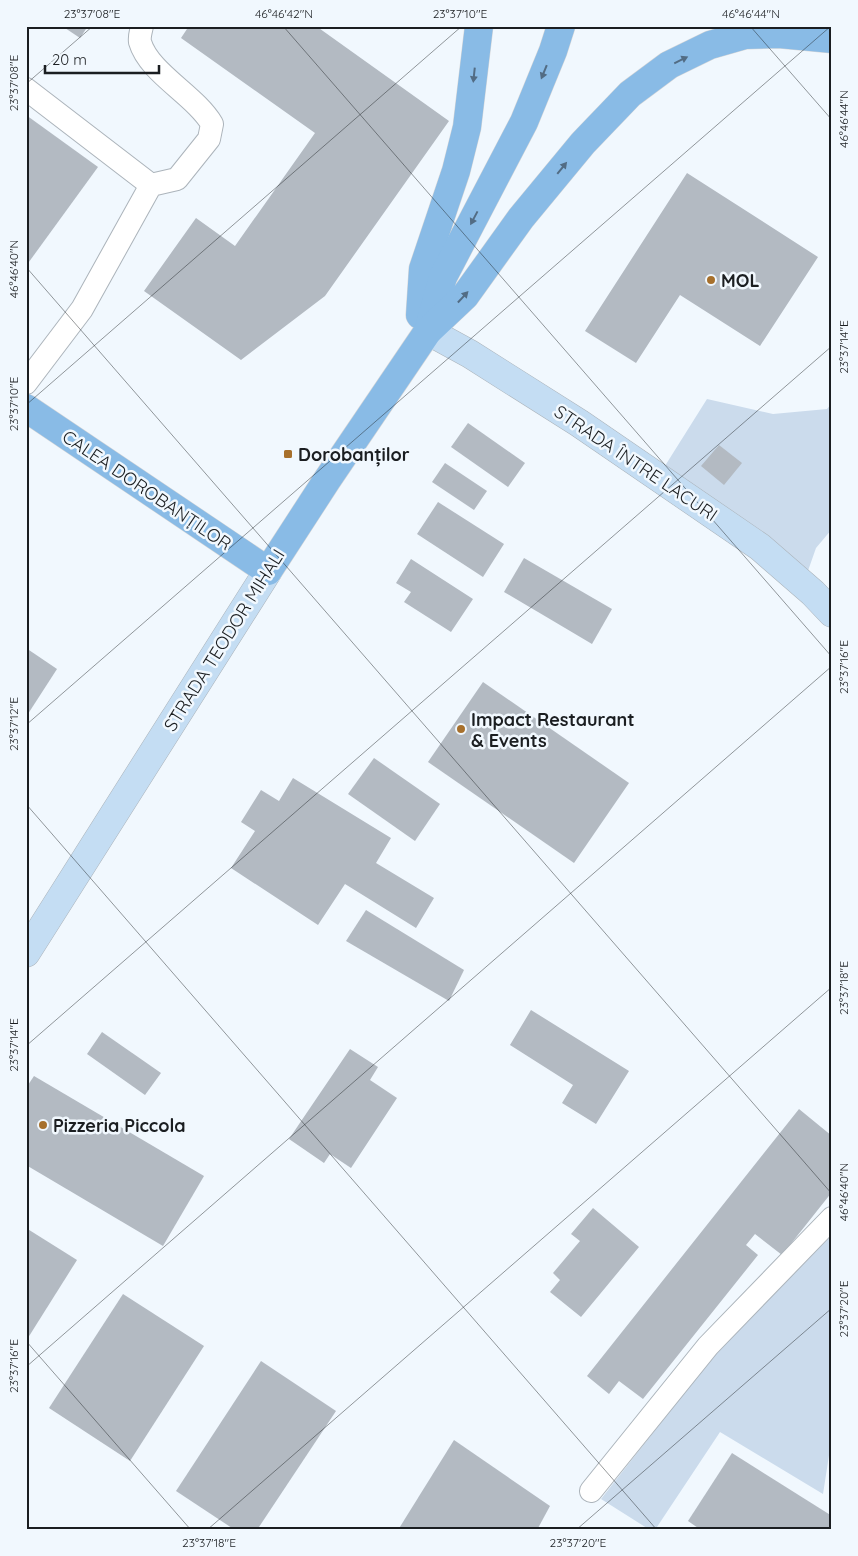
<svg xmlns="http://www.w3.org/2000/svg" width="858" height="1556" font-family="Quicksand,sans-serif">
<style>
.green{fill:#cbdbec}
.building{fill:#b3bac2}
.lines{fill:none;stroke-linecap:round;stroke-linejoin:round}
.lane-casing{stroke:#acb4bb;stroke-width:24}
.secondary-casing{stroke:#acb4bb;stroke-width:29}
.primary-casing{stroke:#d6d6d7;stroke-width:29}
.lane{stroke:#fff;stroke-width:22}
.secondary{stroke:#c4ddf3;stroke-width:28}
.primary{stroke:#89bbe6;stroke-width:28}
.oneway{fill:#526c84}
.ticks{fill:none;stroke:#1b1e21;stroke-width:1;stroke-opacity:0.45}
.poi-dot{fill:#a7702c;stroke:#f1f8fe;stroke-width:2}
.labels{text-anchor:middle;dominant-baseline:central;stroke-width:5;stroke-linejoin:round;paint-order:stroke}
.poi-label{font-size:18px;font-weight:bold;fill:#1b1e21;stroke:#f1f8fe;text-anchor:start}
.street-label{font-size:18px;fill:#1b1e21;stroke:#f1f8fe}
.neatline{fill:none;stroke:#1b1e21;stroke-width:2}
.ticks-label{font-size:12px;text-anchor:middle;fill:#1b1e21}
</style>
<rect width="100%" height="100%" fill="#f1f8fe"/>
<g class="green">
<path d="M 707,399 L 773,414 L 827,409 L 832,403 L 832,529 L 816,548 L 803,585 L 658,477 Z"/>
<path d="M 832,1235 L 832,1436 L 823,1494 L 720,1432 L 655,1530 L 650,1530 L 601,1499 L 718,1350 Z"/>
</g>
<g class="building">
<path d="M 62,26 L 88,26 L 80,38 Z"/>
<path d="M 189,26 L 316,26 L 449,121 L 325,296 L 241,360 L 144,291 L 196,218 L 235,246 L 315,133 L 181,38 Z"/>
<path d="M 26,115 L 98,167 L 26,266 Z"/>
<path d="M 687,173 L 818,257 L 760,346 L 680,295 L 636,363 L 585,331 Z"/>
<path d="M 468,423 L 525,463 L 508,487 L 451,447 Z"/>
<path d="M 719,445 L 742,463 L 724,485 L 701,466 Z"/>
<path d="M 445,463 L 487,491 L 474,510 L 432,482 Z"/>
<path d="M 438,502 L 504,544 L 483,577 L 417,534 Z"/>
<path d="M 524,558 L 612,609 L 592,644 L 504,592 Z"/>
<path d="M 411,559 L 473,599 L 451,632 L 404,602 L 411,592 L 396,583 Z"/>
<path d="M 26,648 L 57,669 L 26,717 Z"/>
<path d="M 483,682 L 629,783 L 574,863 L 428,762 Z"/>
<path d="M 374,758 L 440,804 L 415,841 L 348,794 Z"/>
<path d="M 293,778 L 391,838 L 376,863 L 434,898 L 416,928 L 345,884 L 318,925 L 231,868 L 255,831 L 241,822 L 261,790 L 279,801 Z"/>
<path d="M 366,910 L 464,970 L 449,1001 L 346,941 Z"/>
<path d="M 531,1010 L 629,1071 L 596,1124 L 562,1103 L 573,1085 L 510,1045 Z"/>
<path d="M 102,1032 L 161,1073 L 145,1095 L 87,1054 Z"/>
<path d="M 350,1049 L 378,1067 L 370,1080 L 397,1098 L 351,1168 L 330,1154 L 324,1163 L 289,1139 Z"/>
<path d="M 34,1076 L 204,1176 L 163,1246 L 26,1165 L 26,1088 Z"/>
<path d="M 799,1109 L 832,1136 L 832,1192 L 782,1255 L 755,1234 L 746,1245 L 758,1255 L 643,1399 L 619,1381 L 609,1394 L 587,1376 Z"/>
<path d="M 593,1208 L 639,1247 L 581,1317 L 550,1292 L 560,1280 L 553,1273 L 580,1241 L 571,1234 Z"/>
<path d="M 26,1228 L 77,1260 L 26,1341 Z"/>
<path d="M 123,1294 L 204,1346 L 130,1461 L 49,1408 Z"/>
<path d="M 261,1361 L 336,1411 L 257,1530 L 235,1530 L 176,1491 Z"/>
<path d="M 454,1440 L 550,1506 L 537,1530 L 398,1530 Z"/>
<path d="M 732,1453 L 832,1516 L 832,1530 L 701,1530 L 688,1521 Z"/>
</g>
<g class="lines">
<defs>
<g id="lane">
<path d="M 26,89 L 151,185"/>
<path d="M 26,383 L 82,309 L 151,185 L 177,179 L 209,139 L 212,124 C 195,95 149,73 140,42 C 139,37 141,31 142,26"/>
<path d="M 591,1491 L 708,1346 L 832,1218"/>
</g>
<g id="secondary">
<path d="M 428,331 L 470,354 L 579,423 L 760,547 L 813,593 L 832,613"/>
<path d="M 26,953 L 268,571"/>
</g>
<g id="primary">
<path d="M 420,315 L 423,269 L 456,171 L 467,127 L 479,26"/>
<path d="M 428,331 L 443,277 L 524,122 L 553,51 L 561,26"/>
<path d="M 26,408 L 268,571 L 327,480 L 428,331 L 465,296 L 521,218 L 583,143 L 630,94 L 669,65 L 710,45 L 745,35 L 779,34 L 832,39"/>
</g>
</defs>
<use href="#lane" class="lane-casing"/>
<use href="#secondary" class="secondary-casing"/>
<use href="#primary" class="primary-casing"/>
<use href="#lane" class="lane"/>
<use href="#secondary" class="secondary"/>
<use href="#primary" class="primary"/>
</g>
<defs><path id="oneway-solid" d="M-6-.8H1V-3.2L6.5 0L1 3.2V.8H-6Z" transform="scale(1.25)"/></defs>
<g class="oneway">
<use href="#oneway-solid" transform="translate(681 60) rotate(-26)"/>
<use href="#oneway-solid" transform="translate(544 72) rotate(112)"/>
<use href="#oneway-solid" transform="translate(474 75) rotate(96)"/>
<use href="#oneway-solid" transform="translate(562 168) rotate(-51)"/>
<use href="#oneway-solid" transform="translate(474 218) rotate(118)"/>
<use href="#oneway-solid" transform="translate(463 297) rotate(-47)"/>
</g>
<path class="ticks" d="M 283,26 L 832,657M 750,26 L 832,120M 26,84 L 93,26M 26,267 L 832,1194M 26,405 L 462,26M 26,725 L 831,26M 26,804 L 657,1530M 26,1046 L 832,346M 26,1341 L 191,1530M 26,1367 L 832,666M 207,1530 L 832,987M 576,1530 L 832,1308"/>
<g class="poi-dot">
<circle cx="711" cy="280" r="5"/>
<rect x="283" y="449" width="10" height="10" rx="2.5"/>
<circle cx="461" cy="729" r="5"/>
<circle cx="43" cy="1125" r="5"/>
</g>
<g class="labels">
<g class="poi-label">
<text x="721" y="280">MOL</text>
<text x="298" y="454">Dorobanților</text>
<text x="471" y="719">Impact Restaurant<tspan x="471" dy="21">&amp; Events</tspan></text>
<text x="53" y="1125">Pizzeria Piccola</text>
</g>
<g class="street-label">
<text transform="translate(636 463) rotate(34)">STRADA ÎNTRE LACURI</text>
<text transform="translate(147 490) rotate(34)">CALEA DOROBANȚILOR</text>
<text transform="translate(224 640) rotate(-58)">STRADA TEODOR MIHALI</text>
</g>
</g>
<rect width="858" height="1556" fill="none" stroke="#f1f8fe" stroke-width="55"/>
<path d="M45 65v8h114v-8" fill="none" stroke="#1b1e21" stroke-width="2.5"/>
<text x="52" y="65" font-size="15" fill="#1b1e21" stroke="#f1f8fe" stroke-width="4" paint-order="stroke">20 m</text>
<rect x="28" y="28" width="802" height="1500" class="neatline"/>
<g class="ticks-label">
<text x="92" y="18">23°37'08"E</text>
<text x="284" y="18">46°46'42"N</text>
<text x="460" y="18">23°37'10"E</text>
<text x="751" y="18">46°46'44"N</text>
<text transform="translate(14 83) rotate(-90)" y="4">23°37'08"E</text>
<text transform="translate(844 119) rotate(-90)" y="4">46°46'44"N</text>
<text transform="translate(14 269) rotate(-90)" y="4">46°46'40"N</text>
<text transform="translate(844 347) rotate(-90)" y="4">23°37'14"E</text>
<text transform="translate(14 404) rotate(-90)" y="4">23°37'10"E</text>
<text transform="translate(844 667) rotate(-90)" y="4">23°37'16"E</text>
<text transform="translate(14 724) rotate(-90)" y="4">23°37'12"E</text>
<text transform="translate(844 988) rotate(-90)" y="4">23°37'18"E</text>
<text transform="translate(14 1045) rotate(-90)" y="4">23°37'14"E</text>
<text transform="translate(844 1192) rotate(-90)" y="4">46°46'40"N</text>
<text transform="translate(844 1309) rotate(-90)" y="4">23°37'20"E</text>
<text transform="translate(14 1366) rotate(-90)" y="4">23°37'16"E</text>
<text x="209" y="1547">23°37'18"E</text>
<text x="578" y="1547">23°37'20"E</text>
</g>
</svg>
